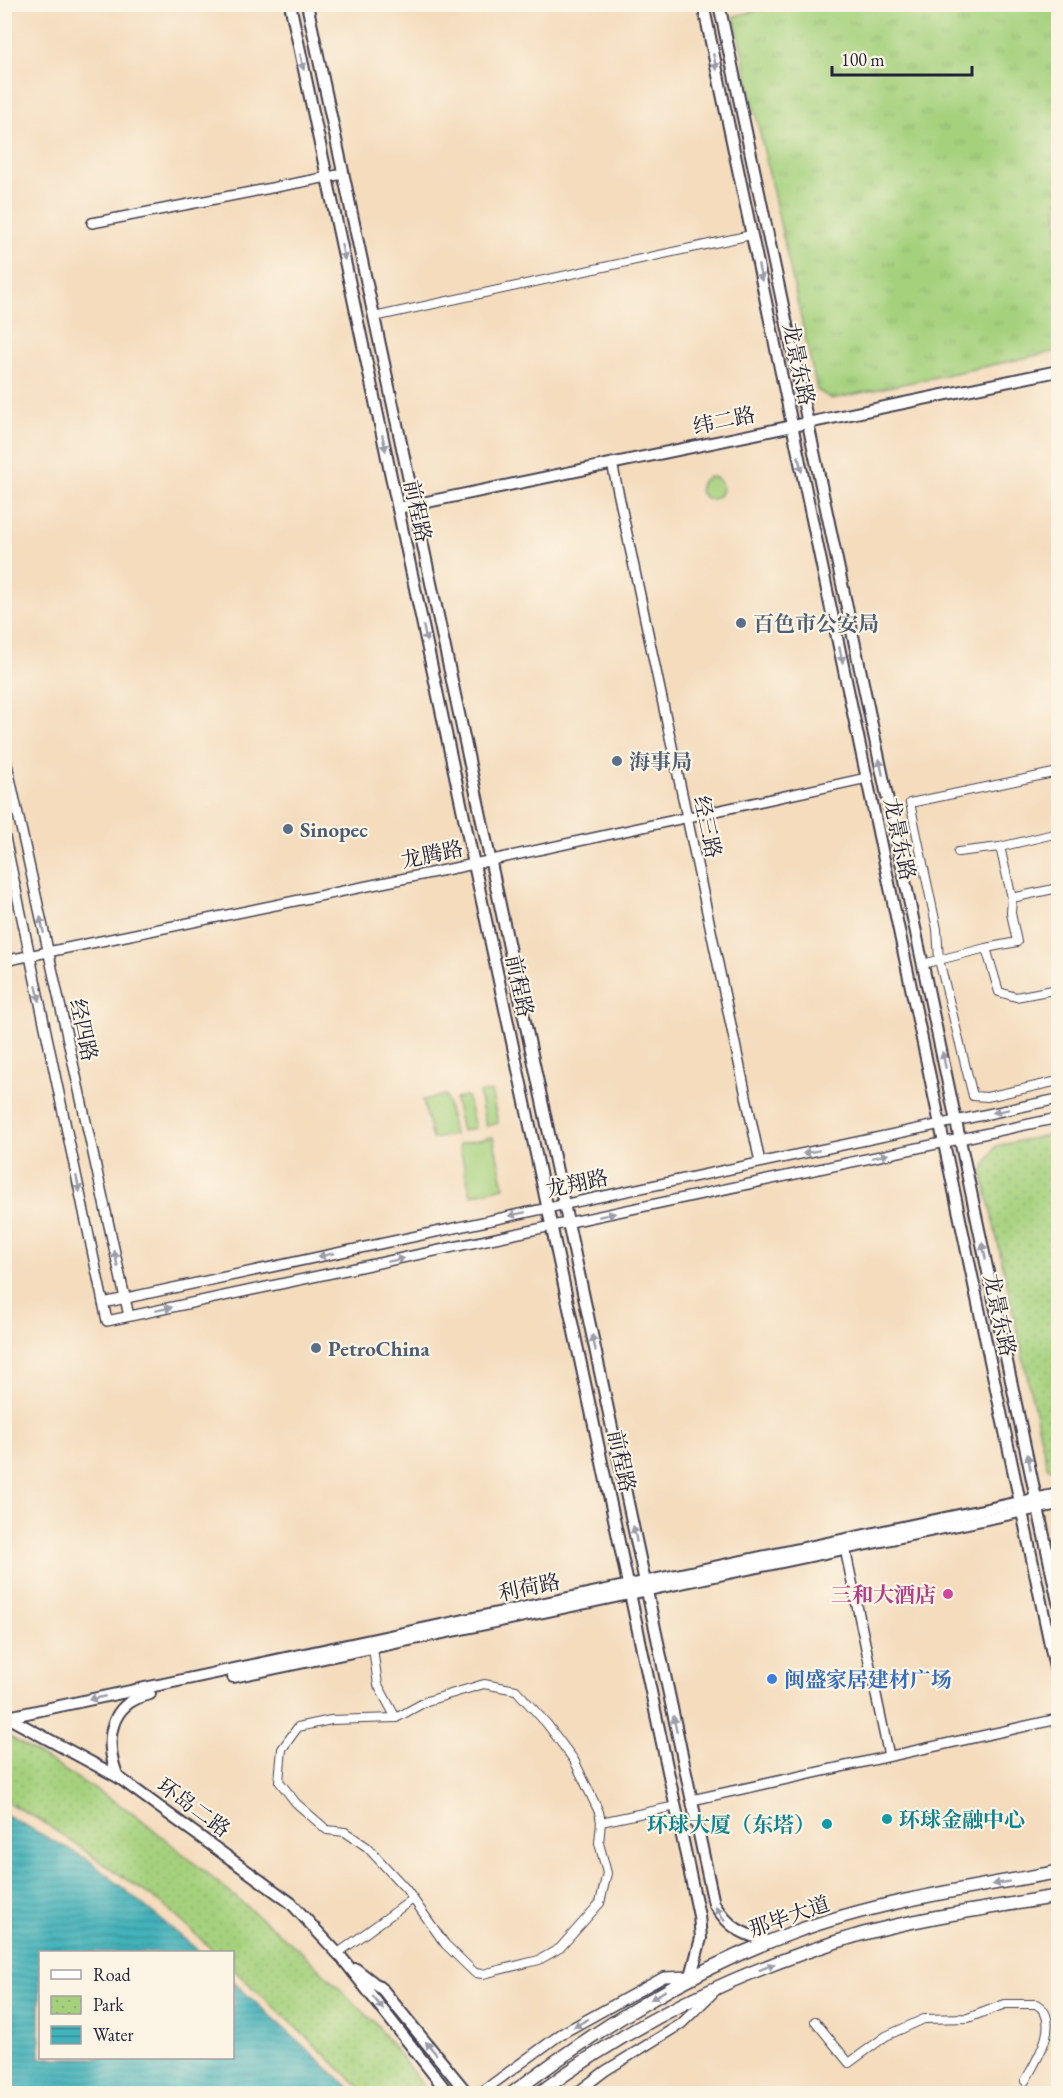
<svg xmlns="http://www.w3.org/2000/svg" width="1063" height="2098" font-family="'EB Garamond','Noto Serif SC',serif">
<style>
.grass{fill:url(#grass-tufts);stroke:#647a5c;stroke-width:1.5}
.park{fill:url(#park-dots);stroke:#647a5c;stroke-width:1.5}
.pitch{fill:#a5d17d;stroke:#647a5c;stroke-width:1.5}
.water{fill:url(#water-rules);stroke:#326a7a;stroke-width:1.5}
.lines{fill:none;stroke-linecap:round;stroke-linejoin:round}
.minor-casing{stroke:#423e4e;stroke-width:10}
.tertiary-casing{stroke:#423e4e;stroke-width:12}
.secondary-casing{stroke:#423e4e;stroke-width:14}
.primary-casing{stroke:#423e4e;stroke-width:15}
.minor{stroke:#fff;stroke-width:8}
.tertiary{stroke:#fff;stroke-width:9}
.secondary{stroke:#fff;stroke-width:10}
.primary{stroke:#fff;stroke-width:12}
.oneway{fill:#9c9ca7}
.service-dot{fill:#5c6f8a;stroke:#fcf5e5;stroke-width:2}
.hotel-dot{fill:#d1479c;stroke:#fcf5e5;stroke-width:2}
.shop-dot{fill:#3f7fe0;stroke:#fcf5e5;stroke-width:2}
.culture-dot{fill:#0f9aa8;stroke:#fcf5e5;stroke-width:2}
.labels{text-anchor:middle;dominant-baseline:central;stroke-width:4.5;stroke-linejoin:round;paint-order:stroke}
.street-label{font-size:21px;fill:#22223b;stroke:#fcf5e5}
.service-label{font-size:21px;font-weight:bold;fill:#4e5e75;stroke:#fcf5e5;text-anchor:start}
.hotel-label{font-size:21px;font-weight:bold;fill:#b23c85;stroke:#fcf5e5;text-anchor:end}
.shop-label{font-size:21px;font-weight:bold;fill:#366cbe;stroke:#fcf5e5;text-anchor:start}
.culture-label{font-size:21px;font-weight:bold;fill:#0d838f;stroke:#fcf5e5;text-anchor:start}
</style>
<defs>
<pattern id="grass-tufts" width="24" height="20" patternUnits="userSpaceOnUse" patternTransform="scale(1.5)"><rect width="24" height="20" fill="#a5d17d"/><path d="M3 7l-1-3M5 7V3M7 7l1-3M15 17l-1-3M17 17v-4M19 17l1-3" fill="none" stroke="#8eb36d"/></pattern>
<pattern id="park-dots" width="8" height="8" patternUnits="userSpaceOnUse" patternTransform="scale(1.5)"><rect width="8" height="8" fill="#a5d17d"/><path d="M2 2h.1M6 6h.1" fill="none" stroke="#8eb36d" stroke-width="1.8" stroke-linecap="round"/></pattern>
<pattern id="water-rules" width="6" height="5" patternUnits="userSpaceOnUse" patternTransform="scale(1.5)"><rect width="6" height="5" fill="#42b2ba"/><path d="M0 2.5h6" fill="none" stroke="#379098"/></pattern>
</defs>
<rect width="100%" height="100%" fill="#fcf5e5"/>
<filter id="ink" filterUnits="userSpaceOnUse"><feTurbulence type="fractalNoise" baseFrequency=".0167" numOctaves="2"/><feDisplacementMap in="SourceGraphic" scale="12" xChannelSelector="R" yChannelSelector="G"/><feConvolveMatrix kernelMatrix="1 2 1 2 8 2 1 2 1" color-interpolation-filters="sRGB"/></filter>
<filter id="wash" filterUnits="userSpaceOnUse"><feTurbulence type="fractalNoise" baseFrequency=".008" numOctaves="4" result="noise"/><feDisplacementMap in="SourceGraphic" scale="24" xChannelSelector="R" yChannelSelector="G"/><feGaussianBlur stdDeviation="1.35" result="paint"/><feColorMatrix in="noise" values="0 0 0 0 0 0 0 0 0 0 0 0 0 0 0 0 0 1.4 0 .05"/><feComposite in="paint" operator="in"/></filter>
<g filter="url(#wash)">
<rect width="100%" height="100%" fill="#f4dcbd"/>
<g class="grass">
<path d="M 787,4 L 1058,5 L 1058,351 L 832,399 L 817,390 L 734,16 Z"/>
<circle cx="711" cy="488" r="11"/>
</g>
<g class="park">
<path d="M 1058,1133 L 1058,1474 L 1047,1466 L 982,1171 L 996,1146 Z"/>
<path d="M 4,1733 L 136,1815 L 304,1954 L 373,2021 L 429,2093 L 366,2093 L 233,1969 L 232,1952 L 215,1952 L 165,1906 L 40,1820 L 5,1801 Z"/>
</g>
<g class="pitch">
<path d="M 491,1091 L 498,1123 L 486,1126 L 479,1093 Z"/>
<path d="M 446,1095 L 454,1135 L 432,1139 L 423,1100 Z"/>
<path d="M 467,1096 L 475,1128 L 462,1131 L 455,1099 Z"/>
<path d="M 493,1137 L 504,1187 L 471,1195 L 459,1144 Z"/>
</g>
<path class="water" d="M 4,1814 L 89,1860 L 200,1952 L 40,1952 L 40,2058 L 232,2058 L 233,1982 L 355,2093 L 5,2093 Z"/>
</g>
<g filter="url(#ink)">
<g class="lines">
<defs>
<g id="minor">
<path d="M 374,317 L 751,235"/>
<path d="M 1058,772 L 910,803 L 937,929 L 939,960 L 973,1096 L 987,1097 L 1058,1081"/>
<path d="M 1000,847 L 1012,898 L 1058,888"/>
<path d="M 958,852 L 1000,847 L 1058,833"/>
<path d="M 986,948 L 1017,942 L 1011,913 L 1012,898"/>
<path d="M 923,964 L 986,948 L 999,992 L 1016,997 L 1058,989"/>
<path d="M 373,1648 L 378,1685 L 396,1718"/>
<path d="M 484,1684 L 516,1690 L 547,1724 L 574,1760 L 599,1812 L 601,1822 L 599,1843 L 607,1873 L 600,1903 L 560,1948 L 539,1960 L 483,1974 L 475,1973 L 445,1944 L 406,1889 L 367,1847 L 345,1832 L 327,1830 L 296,1803 L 279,1781 L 282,1749 L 298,1727 L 331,1720 L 396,1718 L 427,1701 Z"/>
<path d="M 601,1822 L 676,1806"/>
<path d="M 338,1953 L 413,1899"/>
<path d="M 815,2021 L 849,2063 L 886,2036 L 924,2019 L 968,2018 L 1005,2004 L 1036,2004 C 1063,2020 1036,2061 1025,2081"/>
</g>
<g id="tertiary">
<path d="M 92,223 L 343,174"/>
<path d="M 612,463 L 760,1162"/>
<path d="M 4,751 L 129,1316"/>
<path d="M 4,833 L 107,1321 L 1058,1118"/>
<path d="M 4,961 L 474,864 L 867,778"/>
<path d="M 103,1303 L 1058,1099"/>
<path d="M 845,1549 L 889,1756"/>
<path d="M 692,1800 L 1058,1719"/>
<path d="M 479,2094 L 561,2034 L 664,1977 L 691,1976"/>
<path d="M 575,2094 L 605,2071 L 681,2024 L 715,1991"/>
</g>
<g id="secondary">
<path d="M 290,4 L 699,1916 L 701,1938 L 691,1976"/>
<path d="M 307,4 L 714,1904 C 730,1929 741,1933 769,1942"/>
<path d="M 703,4 L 1058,1682"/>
<path d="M 719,4 L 1058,1602"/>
<path d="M 398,508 L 1058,371"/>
<path d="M 233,1677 L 1058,1504"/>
<path d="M 7,1717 L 118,1777 L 291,1903 L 342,1958 L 449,2094"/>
<path d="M 8,1717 L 1058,1494"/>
<path d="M 118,1777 C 104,1742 108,1703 150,1694"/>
<path d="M 356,1969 L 383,1990 L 468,2094"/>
</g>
<g id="primary">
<path d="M 511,2094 C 597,2029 688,1971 789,1934 C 875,1902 968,1888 1058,1872"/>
<path d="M 538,2094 C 636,2020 745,1968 862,1934 C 926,1916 993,1908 1058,1896"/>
</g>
</defs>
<use href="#minor" class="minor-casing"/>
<use href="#tertiary" class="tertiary-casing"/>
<use href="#secondary" class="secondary-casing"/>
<use href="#primary" class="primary-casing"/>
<use href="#minor" class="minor"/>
<use href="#tertiary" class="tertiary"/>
<use href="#secondary" class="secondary"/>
<use href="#primary" class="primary"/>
</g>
<defs><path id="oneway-solid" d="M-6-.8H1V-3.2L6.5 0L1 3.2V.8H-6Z" transform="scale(1.5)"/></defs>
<g class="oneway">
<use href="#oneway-solid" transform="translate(302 62) rotate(78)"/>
<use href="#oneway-solid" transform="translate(715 62) rotate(78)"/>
<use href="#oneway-solid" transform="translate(343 252) rotate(78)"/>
<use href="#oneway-solid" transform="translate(760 273) rotate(78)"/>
<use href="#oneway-solid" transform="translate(384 443) rotate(78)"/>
<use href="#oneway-solid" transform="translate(800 464) rotate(78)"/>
<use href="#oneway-solid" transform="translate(425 634) rotate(78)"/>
<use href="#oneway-solid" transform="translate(841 655) rotate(78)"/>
<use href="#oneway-solid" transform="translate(881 767) rotate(-102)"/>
<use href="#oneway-solid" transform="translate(42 925) rotate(-102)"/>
<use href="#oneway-solid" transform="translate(38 993) rotate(78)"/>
<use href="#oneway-solid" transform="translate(944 1060) rotate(-102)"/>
<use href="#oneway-solid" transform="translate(1001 1111) rotate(168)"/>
<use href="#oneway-solid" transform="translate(811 1152) rotate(168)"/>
<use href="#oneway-solid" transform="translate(880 1156) rotate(-12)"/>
<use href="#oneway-solid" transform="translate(78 1184) rotate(78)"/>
<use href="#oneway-solid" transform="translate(517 1214) rotate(168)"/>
<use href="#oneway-solid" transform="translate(607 1215) rotate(-12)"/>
<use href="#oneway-solid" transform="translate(984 1251) rotate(-102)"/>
<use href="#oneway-solid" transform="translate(326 1255) rotate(168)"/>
<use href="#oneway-solid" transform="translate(116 1259) rotate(-102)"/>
<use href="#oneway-solid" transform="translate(396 1260) rotate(-12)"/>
<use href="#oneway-solid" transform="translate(164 1309) rotate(-12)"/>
<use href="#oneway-solid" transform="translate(594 1343) rotate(-102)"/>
<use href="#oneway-solid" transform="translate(1029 1462) rotate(-102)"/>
<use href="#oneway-solid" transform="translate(635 1534) rotate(-102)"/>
<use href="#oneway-solid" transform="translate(97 1698) rotate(168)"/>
<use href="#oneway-solid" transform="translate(675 1724) rotate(-102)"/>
<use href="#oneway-solid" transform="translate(1001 1883) rotate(170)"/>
<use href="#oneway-solid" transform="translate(720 1914) rotate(-123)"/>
<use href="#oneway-solid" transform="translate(767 1967) rotate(-22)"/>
<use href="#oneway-solid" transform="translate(658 1995) rotate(149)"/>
<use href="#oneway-solid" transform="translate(378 2003) rotate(52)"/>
<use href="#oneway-solid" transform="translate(581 2023) rotate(151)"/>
<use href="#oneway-solid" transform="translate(431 2048) rotate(-130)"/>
</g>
</g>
<g class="service-dot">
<circle cx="741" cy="623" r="6"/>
<circle cx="617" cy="761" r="6"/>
<circle cx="288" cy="829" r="6"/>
<circle cx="316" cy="1348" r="6"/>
</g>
<circle class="hotel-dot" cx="948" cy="1594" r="6"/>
<circle class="shop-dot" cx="772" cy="1679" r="6"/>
<g class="culture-dot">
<circle cx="887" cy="1819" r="6"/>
<circle cx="827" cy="1824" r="6"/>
</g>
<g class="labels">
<g class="street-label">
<text transform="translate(799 364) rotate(78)">龙景东路</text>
<text transform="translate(724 420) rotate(-12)">纬二路</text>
<text transform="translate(418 511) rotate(78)">前程路</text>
<text transform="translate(708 827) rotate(78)">经三路</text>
<text transform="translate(900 839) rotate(78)">龙景东路</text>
<text transform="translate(432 854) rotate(-12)">龙腾路</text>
<text transform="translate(520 986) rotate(78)">前程路</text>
<text transform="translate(84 1030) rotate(78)">经四路</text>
<text transform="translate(577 1183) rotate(-12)">龙翔路</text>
<text transform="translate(1000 1315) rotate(78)">龙景东路</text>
<text transform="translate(622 1461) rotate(78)">前程路</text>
<text transform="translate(529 1587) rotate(-12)">利荷路</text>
<text transform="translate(194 1807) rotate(36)">环岛二路</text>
<text transform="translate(789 1916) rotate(-19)">那毕大道</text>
</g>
<g class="service-label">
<text x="753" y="623">百色市公安局</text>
<text x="629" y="761">海事局</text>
<text x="300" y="829">Sinopec</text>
<text x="328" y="1348">PetroChina</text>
</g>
<g class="hotel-label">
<text x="936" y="1594">三和大酒店</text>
</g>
<g class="shop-label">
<text x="784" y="1679">闽盛家居建材广场</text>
</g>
<g class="culture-label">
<text x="899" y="1819">环球金融中心</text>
<text x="815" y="1824" text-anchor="end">环球大厦（东塔）</text>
</g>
</g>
<rect width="1063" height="2098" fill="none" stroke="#fcf5e5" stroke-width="24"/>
<rect x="39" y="1951" width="195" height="108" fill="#fcf5e5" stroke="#a5a1a1" stroke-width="1.5"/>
<rect x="51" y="1970" width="30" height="9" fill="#ffffff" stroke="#a5a1a1" stroke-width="1.5"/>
<text x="93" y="1981" font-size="18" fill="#22223b">Road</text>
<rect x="51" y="1996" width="30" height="18" fill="url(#park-dots)" stroke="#a5a1a1" stroke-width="1.5"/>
<text x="93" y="2011" font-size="18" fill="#22223b">Park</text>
<rect x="51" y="2026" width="30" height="18" fill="url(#water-rules)" stroke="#a5a1a1" stroke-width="1.5"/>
<text x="93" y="2041" font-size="18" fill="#22223b">Water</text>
<path d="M832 66v9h140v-9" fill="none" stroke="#22223b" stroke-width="3"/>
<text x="841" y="66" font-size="18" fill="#22223b" stroke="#fcf5e5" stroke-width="4.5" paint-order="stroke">100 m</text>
</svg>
